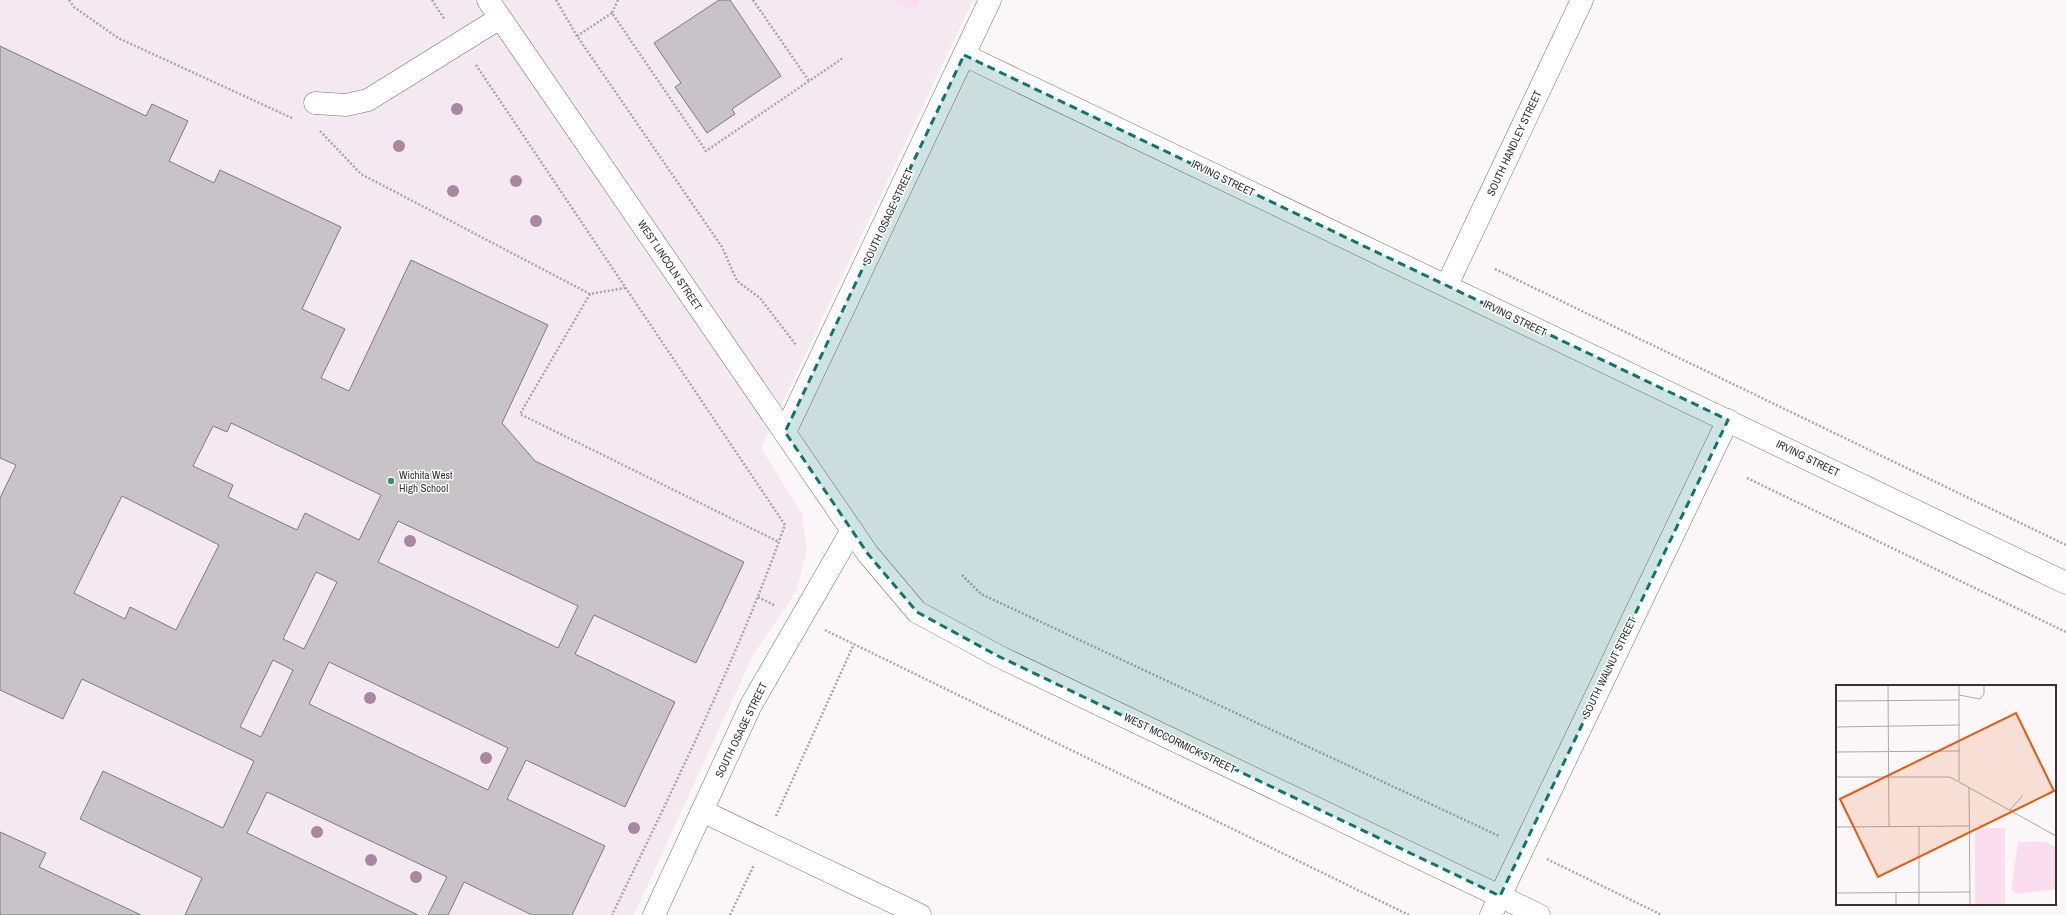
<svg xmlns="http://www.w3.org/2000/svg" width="2066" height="915" font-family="'Archivo Narrow',sans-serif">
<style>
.built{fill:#f4e9f0}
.green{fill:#faddef}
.building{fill:#c7c3c6;stroke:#7d7a7c;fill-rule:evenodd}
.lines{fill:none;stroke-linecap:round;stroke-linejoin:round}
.minor-casing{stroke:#757173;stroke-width:23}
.path{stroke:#a9a6a8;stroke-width:2.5;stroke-dasharray:2 2;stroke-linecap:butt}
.minor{stroke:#fff;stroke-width:22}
.tree{fill:#aa86a0}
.marked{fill:#0f766e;fill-opacity:0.2;stroke:#0f766e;stroke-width:3;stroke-dasharray:8 5;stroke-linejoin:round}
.poi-dot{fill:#399267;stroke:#fff;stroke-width:1.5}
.labels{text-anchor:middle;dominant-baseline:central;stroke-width:3;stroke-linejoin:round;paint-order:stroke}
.street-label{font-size:11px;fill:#343334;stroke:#fff}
.poi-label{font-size:11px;fill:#343334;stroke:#fff;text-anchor:start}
.inset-road{fill:none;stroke:#aba9aa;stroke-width:1}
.view{fill:#e8590c;fill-opacity:0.15;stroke:#e8590c;stroke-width:2}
.inset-edge{fill:none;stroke:#343334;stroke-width:2}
</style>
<rect width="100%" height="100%" fill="#fbf7f9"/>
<path class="built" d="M 0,0 L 973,0 L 761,448 L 802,514 L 807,550 L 796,592 L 753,655 L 634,915 L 0,915 Z"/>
<path class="green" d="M 893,0 L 920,0 L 915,11 Z"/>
<g class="building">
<path d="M 719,0 L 730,0 L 781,76 L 732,109 L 735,114 L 707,133 L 675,87 L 681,83 L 654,43 Z"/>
<path d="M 0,46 L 146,116 L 152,104 L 188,121 L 169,161 L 214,183 L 220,170 L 341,227 L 302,309 L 345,329 L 321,378 L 349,391 L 411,260 L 548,325 L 502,423 L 535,461 L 744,562 L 696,663 L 594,615 L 575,654 L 675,702 L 625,807 L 526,760 L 507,799 L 605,846 L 572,915 L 532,915 L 464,882 L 448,915 L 428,915 L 447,877 L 267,792 L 247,833 L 418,915 L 185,915 L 202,878 L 80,819 L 103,771 L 223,828 L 254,761 L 82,679 L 63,719 L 0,690 L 0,498 L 16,465 L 0,458 ZM 231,423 L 381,495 L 359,540 L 305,513 L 297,530 L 228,497 L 233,485 L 193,466 L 213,426 L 227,432 ZM 122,496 L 219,545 L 176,630 L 130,607 L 125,619 L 74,593 ZM 398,521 L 578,606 L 558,648 L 378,562 ZM 316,572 L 337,582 L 304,649 L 283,639 ZM 273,660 L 293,670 L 261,737 L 240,727 ZM 329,662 L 508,748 L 488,790 L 309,704 Z"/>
<path d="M 0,832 L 46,853 L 39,867 L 141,915 L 0,915 Z"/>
</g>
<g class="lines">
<defs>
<g id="minor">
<path d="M 488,0 L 868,554 L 917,612 L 998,656 L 1539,915"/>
<path d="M 964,55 L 2066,583"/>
<path d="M 315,103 L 346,105 L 368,100 L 500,18"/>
<path d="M 1447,285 L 1582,0"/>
<path d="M 785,432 L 990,0"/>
<path d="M 702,811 L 920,915"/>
<path d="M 654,915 L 751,705 L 852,530"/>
<path d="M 1491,915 L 1728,420"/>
</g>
</defs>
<use href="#minor" class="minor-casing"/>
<g class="path">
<path d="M 69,0 L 74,7 L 118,38 L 292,118"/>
<path d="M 432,0 L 445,20"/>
<path d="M 556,0 L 577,36"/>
<path d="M 618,0 L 612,13 L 706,151 L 843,58"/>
<path d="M 753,0 L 809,81"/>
<path d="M 612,13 L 577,36 L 722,247 L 737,281 L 760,298 L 796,345"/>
<path d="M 476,65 L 785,525 C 737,659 674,787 612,915"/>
<path d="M 320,131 L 361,174 L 590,294 L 625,288"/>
<path d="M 1495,269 L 2066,545"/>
<path d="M 590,294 L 520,414 L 779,542"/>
<path d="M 1747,478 L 2066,632"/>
<path d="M 962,575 L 981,594 L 1499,836"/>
<path d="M 758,597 L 776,606"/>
<path d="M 825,630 L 1409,915"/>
<path d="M 776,816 L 854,644"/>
<path d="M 1547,859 L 1662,915"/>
<path d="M 730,915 L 754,865"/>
</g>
<use href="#minor" class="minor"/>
</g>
<g class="tree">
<circle cx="457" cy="109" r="6"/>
<circle cx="399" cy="146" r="6"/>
<circle cx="516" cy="181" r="6"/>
<circle cx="453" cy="191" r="6"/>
<circle cx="536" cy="221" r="6"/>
<circle cx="410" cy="541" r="6"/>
<circle cx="370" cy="698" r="6"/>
<circle cx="486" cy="758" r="6"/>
<circle cx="634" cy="828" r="6"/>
<circle cx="317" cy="832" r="6"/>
<circle cx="371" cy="860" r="6"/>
<circle cx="416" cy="877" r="6"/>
</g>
<path class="marked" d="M 964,55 L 1728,420 L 1500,896 L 998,656 L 917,612 L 868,554 L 785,432 Z"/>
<circle class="poi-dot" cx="391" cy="481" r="4"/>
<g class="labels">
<g class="street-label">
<text transform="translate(1514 143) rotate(-65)">SOUTH HANDLEY STREET</text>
<text transform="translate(1223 178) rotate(26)">IRVING STREET</text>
<text transform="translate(888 216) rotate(-65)">SOUTH OSAGE STREET</text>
<text transform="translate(670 265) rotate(56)">WEST LINCOLN STREET</text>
<text transform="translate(1515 318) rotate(26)">IRVING STREET</text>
<text transform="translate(1808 458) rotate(26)">IRVING STREET</text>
<text transform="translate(1609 667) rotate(-64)">SOUTH WALNUT STREET</text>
<text transform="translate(741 730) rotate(-64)">SOUTH OSAGE STREET</text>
<text transform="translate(1180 743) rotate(26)">WEST MCCORMICK STREET</text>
</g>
<g class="poi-label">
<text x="399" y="475">Wichita West<tspan x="399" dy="13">High School</tspan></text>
</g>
</g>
<g transform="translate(1836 685)">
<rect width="220" height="220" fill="#fbf7f9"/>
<path d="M 139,143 L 169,143 L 169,220 L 139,220 ZM 182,157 L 210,157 L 220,162 L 220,204 L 180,209 L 175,204 Z" fill="#faddef"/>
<path class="inset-road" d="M 52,0 L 53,142M 123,0 L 123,96M 123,10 L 144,14 L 148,9 L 148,0M 0,16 L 123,15M 0,42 L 124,40M 0,67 L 124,66M 0,92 L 114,92 L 220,151M 133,102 L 134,220M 174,125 L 187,110M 0,142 L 133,141M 83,142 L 83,220M 60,207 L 60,220M 0,208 L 134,207"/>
<path class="view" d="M 180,28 L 218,106 L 42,192 L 4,114 Z"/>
<rect width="220" height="220" class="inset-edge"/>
</g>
</svg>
